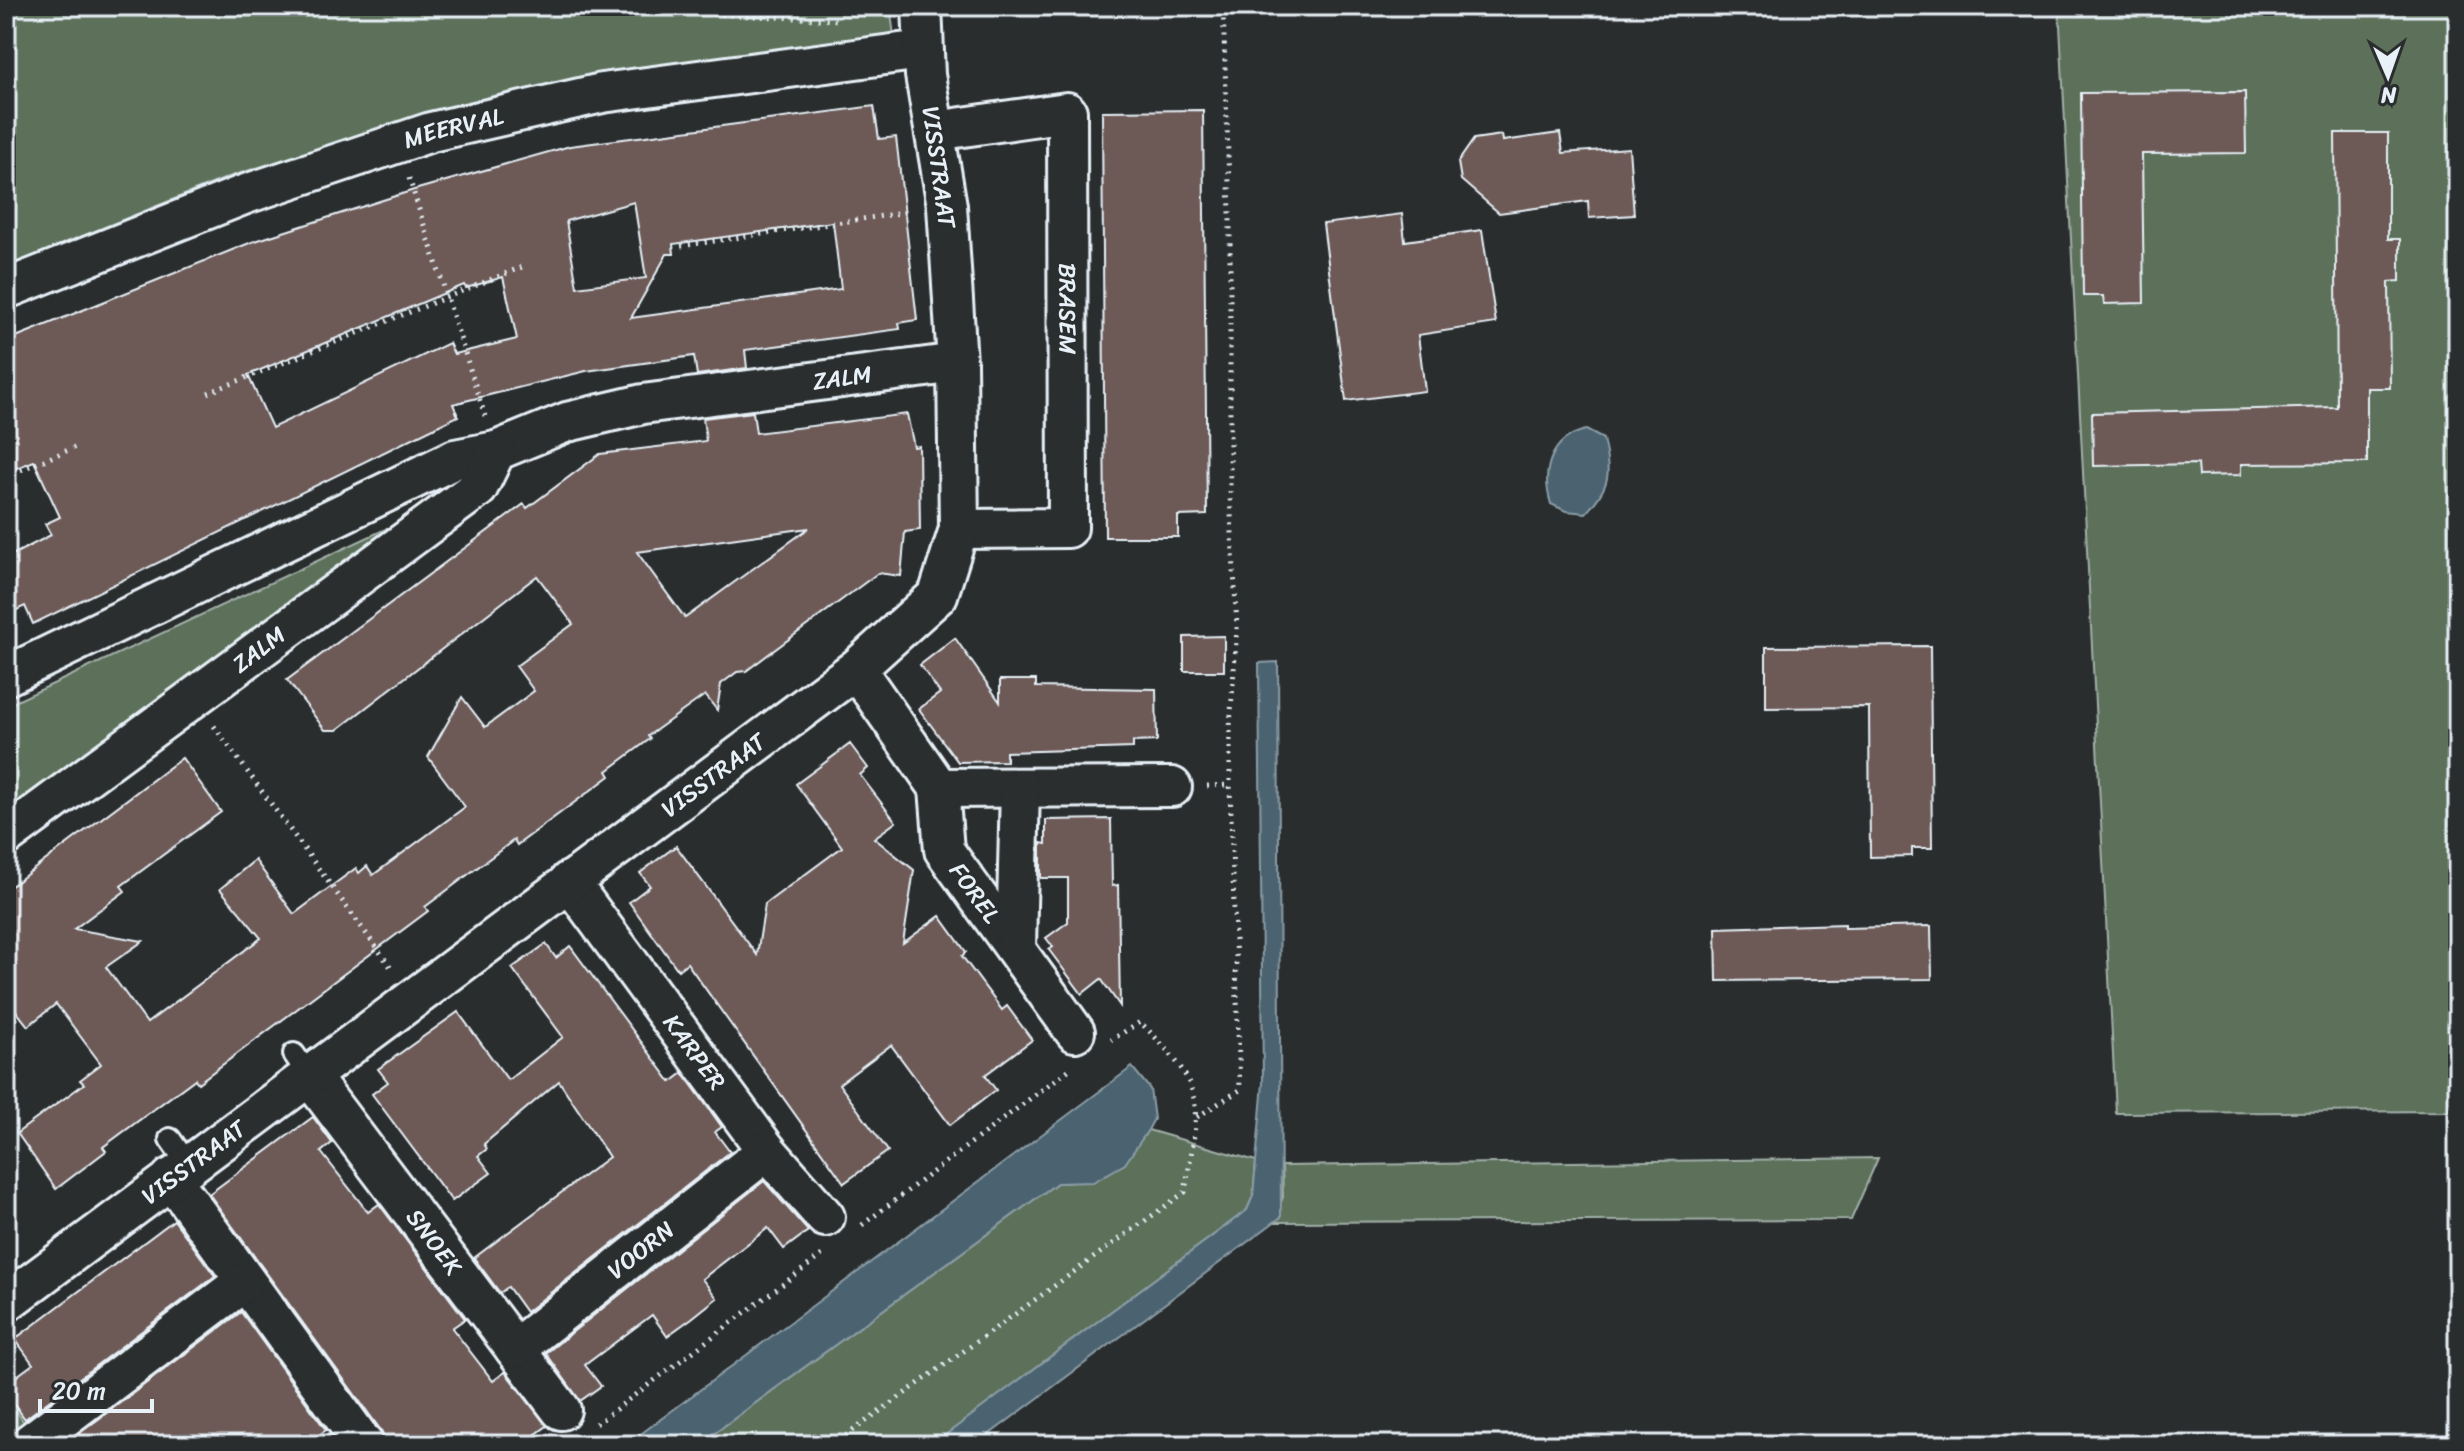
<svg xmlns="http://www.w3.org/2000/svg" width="2464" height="1451" font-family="Sriracha,sans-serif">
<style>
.green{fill:#5c705a;stroke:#a2b0a9;stroke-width:2}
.water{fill:#4c6470;stroke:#8a9ca6;stroke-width:2}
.building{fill:#6d5a57;stroke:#e8f1f8;stroke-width:2;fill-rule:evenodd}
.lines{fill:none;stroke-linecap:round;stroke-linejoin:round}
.lane-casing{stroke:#e8f1f8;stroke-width:26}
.street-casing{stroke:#e8f1f8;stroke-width:44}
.path{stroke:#e8f1f8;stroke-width:5;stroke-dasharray:2 6;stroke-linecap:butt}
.lane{stroke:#2a2d2e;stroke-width:20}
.street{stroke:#2a2d2e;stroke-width:38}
.labels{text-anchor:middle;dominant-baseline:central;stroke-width:6;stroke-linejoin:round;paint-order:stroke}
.street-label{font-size:24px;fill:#e8f1f8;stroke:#2a2d2e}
</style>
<rect width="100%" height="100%" fill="#2a2d2e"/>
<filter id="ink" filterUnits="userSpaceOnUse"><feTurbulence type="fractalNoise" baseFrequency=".0125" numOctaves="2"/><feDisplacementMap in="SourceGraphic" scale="16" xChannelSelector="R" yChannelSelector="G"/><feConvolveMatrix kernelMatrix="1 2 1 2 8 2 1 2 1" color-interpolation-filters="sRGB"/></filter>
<g filter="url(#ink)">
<g class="green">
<path d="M 6,6 L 890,6 L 894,36 L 407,121 L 231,176 L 6,267 Z"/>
<path d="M 2059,6 L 2458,6 L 2458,1111 L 2116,1113 Z"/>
<path d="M 437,505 L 19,804 L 6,794 L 6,706 Z"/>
<path d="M 1148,1130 L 1256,1161 L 1253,1196 L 1247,1210 L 932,1445 L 698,1445 L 1057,1183 C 1108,1182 1120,1171 1148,1130 Z"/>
<path d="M 1878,1158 L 1851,1220 L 1273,1222 L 1283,1197 L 1282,1166 Z"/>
<path d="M 6,1396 L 32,1434 L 17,1445 L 6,1445 Z"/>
</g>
<g class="water">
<path d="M 1586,430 L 1603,439 C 1611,475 1611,485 1586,513 L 1566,511 L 1551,504 C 1541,472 1550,438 1586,430 Z"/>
<path d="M 1278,662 L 1281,1217 L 975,1445 L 932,1445 L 1247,1210 L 1253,1196 L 1263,1083 L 1259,663 Z"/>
<path d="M 1132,1067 L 1150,1089 L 1154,1119 L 1148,1130 L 1125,1164 L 1093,1182 L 1057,1183 L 698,1445 L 626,1445 Z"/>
</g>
<g class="building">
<path d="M 2245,92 L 2246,153 L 2142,154 L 2144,303 L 2104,304 L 2103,296 L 2083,296 L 2081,93 Z"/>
<path d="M 874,106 L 879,139 L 896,137 L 917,320 L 899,323 L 900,329 L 745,350 L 747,368 L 697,375 L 694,356 L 586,371 L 453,404 L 458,416 L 33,624 L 25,606 L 6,615 L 6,558 L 51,535 L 45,524 L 60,517 L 34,461 L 6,472 L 6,341 L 252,242 L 414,190 L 570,146 ZM 634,202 L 646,278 L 577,287 L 566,221 ZM 833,222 L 841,289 L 631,318 L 667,254 L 674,254 L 673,244 ZM 503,277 L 517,339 L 454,354 L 449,343 L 272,428 L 248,375 L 464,285 L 466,288 Z"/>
<path d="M 1203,110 L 1207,515 L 1178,516 L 1178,537 L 1105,537 L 1102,111 Z"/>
<path d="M 1560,133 L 1563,153 L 1629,148 L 1634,215 L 1589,218 L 1588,201 L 1499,213 L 1461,180 L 1458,162 L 1474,139 L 1502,135 L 1503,141 Z"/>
<path d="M 2335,133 L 2388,133 L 2388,239 L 2400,239 L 2400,281 L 2389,282 L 2390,388 L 2367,388 L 2367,463 L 2241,464 L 2241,475 L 2199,476 L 2198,464 L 2093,466 L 2092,413 L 2337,407 Z"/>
<path d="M 1402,214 L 1405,241 L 1482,230 L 1496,323 L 1418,335 L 1425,391 L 1346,401 L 1323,224 Z"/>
<path d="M 753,412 L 756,433 L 907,414 L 914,447 L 919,446 L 920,530 L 905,532 L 901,576 L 878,573 L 746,671 L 737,672 L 721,684 L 717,710 L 705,695 L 648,736 L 650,739 L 607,771 L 610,776 L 517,845 L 514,840 L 425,907 L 428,911 L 198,1083 L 195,1079 L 103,1147 L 106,1151 L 56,1189 L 17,1133 L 84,1084 L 80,1080 L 101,1064 L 56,1004 L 28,1026 L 6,998 L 6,890 L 182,758 L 221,812 L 121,886 L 125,891 L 74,929 L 143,941 L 106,967 L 147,1023 L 261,938 L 220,889 L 255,860 L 294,914 L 356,868 L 359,873 L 367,866 L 373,875 L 465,807 L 428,757 L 462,697 L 485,727 L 534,691 L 516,666 L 573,624 L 537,576 L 337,730 L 325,730 L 287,680 L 524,504 L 527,508 L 600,454 L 706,441 L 703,418 ZM 809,528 L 685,618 L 637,552 Z"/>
<path d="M 1224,636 L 1224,671 L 1184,671 L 1184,637 Z"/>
<path d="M 955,638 L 1000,702 L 1000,680 L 1036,680 L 1036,687 L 1156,689 L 1157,741 L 1133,742 L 1133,748 L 1006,752 L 1006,761 L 958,762 L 919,709 L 940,693 L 920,665 Z"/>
<path d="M 1930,646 L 1932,848 L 1912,848 L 1912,856 L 1870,857 L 1869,707 L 1766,708 L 1766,647 Z"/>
<path d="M 850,744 L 868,768 L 860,775 L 896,822 L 874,838 L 914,870 L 903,943 L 940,916 L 966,952 L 962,956 L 1002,1010 L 1007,1006 L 1032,1040 L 985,1075 L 996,1090 L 950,1125 L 891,1045 L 839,1084 L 888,1151 L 844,1183 L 687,963 L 678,970 L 629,902 L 650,886 L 640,873 L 676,846 L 757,955 L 765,904 L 842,847 L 796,784 Z"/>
<path d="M 1111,819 L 1112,886 L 1118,885 L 1120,1006 L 1101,979 L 1082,994 L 1049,950 L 1053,947 L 1046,938 L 1068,922 L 1068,878 L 1041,878 L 1041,843 L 1046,844 L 1046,820 Z"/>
<path d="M 1845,924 L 1845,928 L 1931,926 L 1932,979 L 1717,981 L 1716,928 Z"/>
<path d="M 546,944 L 556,958 L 570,946 L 671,1082 L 683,1073 L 722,1127 L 715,1132 L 730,1152 L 526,1312 L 508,1287 L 500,1293 L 474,1258 L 609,1157 L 559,1081 L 484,1144 L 487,1149 L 478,1156 L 491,1173 L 452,1201 L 372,1094 L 388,1082 L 378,1069 L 458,1012 L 508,1080 L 563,1037 L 512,968 Z"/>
<path d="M 313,1117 L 332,1143 L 321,1152 L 368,1212 L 379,1204 L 465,1319 L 452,1328 L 493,1381 L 505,1372 L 547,1426 L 521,1445 L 386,1445 L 382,1432 L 209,1194 Z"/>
<path d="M 764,1181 L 808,1231 L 784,1249 L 768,1228 L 702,1279 L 717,1298 L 692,1318 L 667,1336 L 652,1315 L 585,1365 L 601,1386 L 580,1401 L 546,1353 Z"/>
<path d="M 174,1220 L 215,1276 L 25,1419 L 6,1393 L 6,1384 L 33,1364 L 15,1339 Z"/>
<path d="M 241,1312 L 326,1430 L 305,1445 L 64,1445 Z"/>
</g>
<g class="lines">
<defs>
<g id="lane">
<path d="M 294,1054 L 308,1074"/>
<path d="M 170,1139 L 189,1166"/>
</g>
<g id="street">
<path id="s1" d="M 935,131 L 1067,112 L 1068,528 L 959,529"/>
<path id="s2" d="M 6,289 L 243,195 L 431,132 L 602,93 L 922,50"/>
<path id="s3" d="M 856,669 L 939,788 L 944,850 L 1075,1032"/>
<path id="s4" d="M 6,676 L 455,459 L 496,451 L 567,422 L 643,404 L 957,363"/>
<path d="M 939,788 L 1172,787"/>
<path id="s5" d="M 6,836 L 478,488 L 496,451"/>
<path id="s6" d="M 569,881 L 767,1151 L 825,1217"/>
<path d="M 1016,947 L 1020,788"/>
<path id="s7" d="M 308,1074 L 561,1410"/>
<path d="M 171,1178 L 364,1445"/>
<path id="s8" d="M 6,1302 L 856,669 L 938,595 L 959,529 L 957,363 L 947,206 L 925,75 L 922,6"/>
<path id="s9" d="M 515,1349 L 767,1151"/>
<path d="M 29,1444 L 245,1281"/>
</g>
</defs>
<use href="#lane" class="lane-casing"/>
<use href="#street" class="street-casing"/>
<g class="path">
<path d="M 538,6 L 840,20"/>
<path d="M 409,178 L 485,416"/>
<path d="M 681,246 L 909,212"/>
<path d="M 208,393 L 522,267"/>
<path d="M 6,476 L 78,446"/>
<path d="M 214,726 L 393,970"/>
<path d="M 1207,786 L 1230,785"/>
<path d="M 1197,1117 L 1240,1090 L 1230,785 L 1230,726 L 1237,628 L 1230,495 L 1230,214 L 1223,6"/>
<path d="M 862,1225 L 1071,1068"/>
<path d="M 596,1424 L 822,1255"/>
<path d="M 766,1445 L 767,1445"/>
<path d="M 833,1445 L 1185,1192 C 1199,1102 1210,1090 1140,1022 L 1111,1040"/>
</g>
<use href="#lane" class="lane"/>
<use href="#street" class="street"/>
</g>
</g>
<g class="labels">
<g class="street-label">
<text stroke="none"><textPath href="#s2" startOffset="476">MEERVAL</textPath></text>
<text transform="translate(939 167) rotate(82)">VISSTRAAT</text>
<text stroke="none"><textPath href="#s1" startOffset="330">BRASEM</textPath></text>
<text stroke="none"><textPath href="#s4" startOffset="896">ZALM</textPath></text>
<text stroke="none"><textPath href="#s5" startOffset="314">ZALM</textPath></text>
<text stroke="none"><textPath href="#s8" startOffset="882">VISSTRAAT</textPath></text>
<text stroke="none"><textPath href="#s3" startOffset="260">FOREL</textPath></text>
<text stroke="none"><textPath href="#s6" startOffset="212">KARPER</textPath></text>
<text stroke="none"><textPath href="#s8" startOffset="234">VISSTRAAT</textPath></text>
<text stroke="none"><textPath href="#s7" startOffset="210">SNOEK</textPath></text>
<text stroke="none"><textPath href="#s9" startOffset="160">VOORN</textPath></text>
</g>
</g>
<rect width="2464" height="1451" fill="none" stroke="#2a2d2e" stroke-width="32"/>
<rect x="16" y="16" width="2432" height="1419" fill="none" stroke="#e8f1f8" stroke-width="3" filter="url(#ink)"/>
<g transform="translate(2388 76) rotate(178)" stroke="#2a2d2e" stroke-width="6" paint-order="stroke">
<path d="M0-6L14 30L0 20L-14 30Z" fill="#e8f1f8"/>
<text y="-12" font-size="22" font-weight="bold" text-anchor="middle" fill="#e8f1f8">N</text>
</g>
<path d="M40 1399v12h112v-12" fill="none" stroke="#e8f1f8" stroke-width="4"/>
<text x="52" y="1399" font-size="24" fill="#e8f1f8" stroke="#2a2d2e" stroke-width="6" paint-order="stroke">20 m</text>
</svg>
